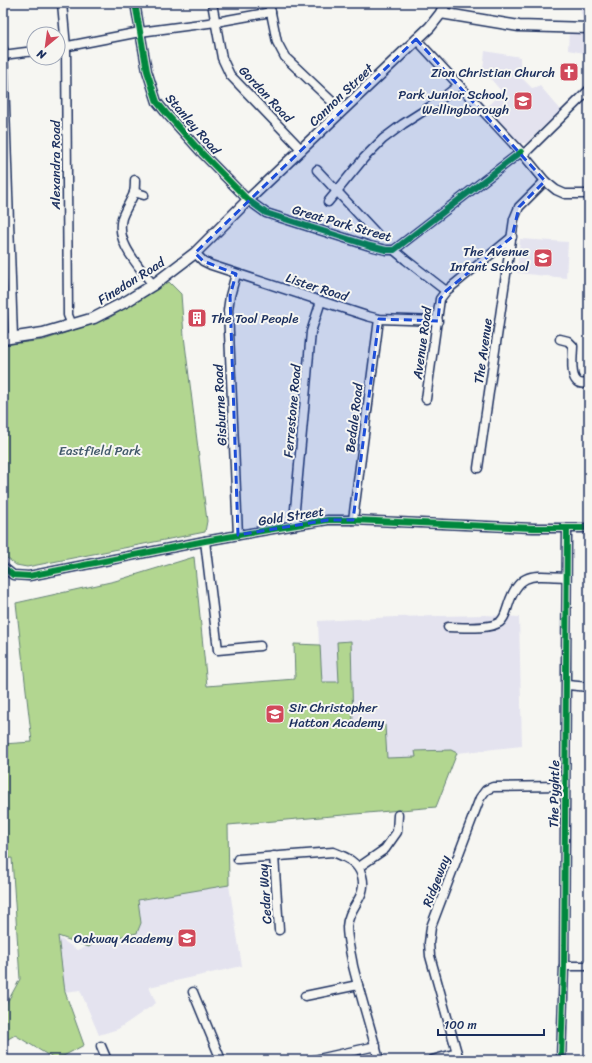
<svg xmlns="http://www.w3.org/2000/svg" width="592" height="1063" font-family="Sriracha,sans-serif">
<style>
.built{fill:#e4e3ef}
.green{fill:#b2d690;stroke:#668277}
.lines{fill:none;stroke-linecap:round;stroke-linejoin:round}
.minor-casing{stroke:#1b2f5e;stroke-width:11}
.major-casing{stroke:#1b2f5e;stroke-width:13}
.minor{stroke:#f6f6f2;stroke-width:8}
.major{stroke:#f6f6f2;stroke-width:10}
.cycleway-casing{stroke:#f6f6f2;stroke-width:8}
.cycleway{stroke:#00873e;stroke-width:6}
.marked{fill:#1d4ed8;fill-opacity:0.2;stroke:#1d4ed8;stroke-width:3;stroke-dasharray:8 5;stroke-linejoin:round}
.labels{text-anchor:middle;dominant-baseline:central;stroke-width:4;stroke-linejoin:round;paint-order:stroke}
.poi-label{font-size:13px;fill:#1b2f5e;stroke:#f6f6f2;text-anchor:end}
.street-label{font-size:13px;fill:#1b2f5e;stroke:#f6f6f2}
.park-label{font-size:13px;fill:#41596a;stroke:#f6f6f2}
</style>
<rect width="100%" height="100%" fill="#f6f6f2"/>
<filter id="ink" filterUnits="userSpaceOnUse"><feTurbulence type="fractalNoise" baseFrequency=".025" numOctaves="2"/><feDisplacementMap in="SourceGraphic" scale="8" xChannelSelector="R" yChannelSelector="G"/><feConvolveMatrix kernelMatrix="1 2 1 2 8 2 1 2 1" color-interpolation-filters="sRGB"/></filter>
<g filter="url(#ink)">
<g class="built">
<path d="M 579,3 L 589,3 L 589,54 L 568,50 L 569,30 L 583,29 L 583,22 Z"/>
<path d="M 485,51 L 520,57 L 520,76 L 532,88 L 540,86 L 561,110 L 526,143 L 519,143 L 483,111 L 502,92 L 483,70 Z"/>
<path d="M 520,239 L 568,242 L 566,278 L 517,273 Z"/>
<path d="M 194,557 L 207,686 L 295,679 L 294,644 L 319,645 L 318,621 L 395,617 L 485,615 L 519,617 L 522,746 L 457,753 L 436,807 L 222,826 L 16,603 L 115,581 Z"/>
<path d="M 229,885 L 242,966 L 149,987 L 156,1003 L 118,1029 L 99,1035 L 80,990 L 65,992 L 58,937 L 77,950 L 113,938 L 135,943 L 137,933 L 141,923 L 138,900 Z"/>
</g>
<g class="green">
<path d="M 169,282 L 181,294 L 184,336 L 207,521 L 205,532 L 27,567 L 16,565 L 3,555 L 3,345 L 44,340 L 109,318 Z"/>
<path d="M 194,557 L 207,686 L 295,679 L 294,644 L 320,645 L 322,682 L 339,682 L 337,642 L 351,641 L 353,726 L 385,725 L 387,758 L 416,757 L 415,751 L 451,750 L 457,753 L 436,807 L 228,825 L 229,885 L 138,900 L 141,923 L 137,933 L 95,942 L 89,947 L 58,936 L 65,992 L 84,1045 L 56,1060 L 15,1035 L 3,1042 L 3,1010 L 20,979 L 12,858 L 3,859 L 3,744 L 32,742 L 16,603 L 115,581 Z"/>
</g>
<g class="lines">
<defs>
<g id="minor">
<path d="M 62,3 L 66,47 L 68,315 L 72,325"/>
<path d="M 135,3 L 147,71 L 157,102 L 166,113 L 201,152 L 248,200 L 266,213 L 370,246 L 386,250 L 394,250 L 521,152"/>
<path d="M 212,3 L 222,58 L 230,75 L 302,150"/>
<path d="M 269,3 L 277,42 L 285,57 L 342,111"/>
<path d="M 416,39 L 521,152 L 545,181 L 556,190 L 565,194 L 589,194"/>
<path d="M 58,48 L 140,32 L 216,22 L 271,12"/>
<path d="M 3,49 L 13,337"/>
<path d="M 3,55 L 34,51"/>
<path d="M 523,155 L 589,90"/>
<path d="M 317,170 L 377,234"/>
<path d="M 135,180 C 135,184 135,189 134,193 C 131,201 125,209 122,218 C 115,243 139,266 153,285"/>
<path d="M 134,192 L 144,195"/>
<path d="M 328,202 L 364,158 L 383,139 L 403,124 L 436,103 L 459,85"/>
<path d="M 394,250 L 406,260 L 446,291"/>
<path d="M 195,253 L 203,261 L 211,265 L 367,316 L 379,319 L 438,321"/>
<path d="M 236,274 L 230,296 L 228,310 L 238,535"/>
<path d="M 560,339 L 568,341 L 573,346 C 573,357 567,391 589,382"/>
<path d="M 426,399 L 440,299 L 446,291 L 512,237"/>
<path d="M 478,468 L 514,219 L 519,207 L 545,181"/>
<path d="M 353,520 L 379,319"/>
<path d="M 296,525 L 295,509 L 311,332 L 321,301"/>
<path d="M 205,541 L 218,650 L 260,646"/>
<path d="M 3,567 L 13,575 L 29,576 L 205,541 L 296,525 L 328,520 L 353,520 L 533,528 L 589,528"/>
<path d="M 448,627 C 461,627 489,630 500,622 C 505,618 506,612 508,606 C 519,570 534,576 566,577"/>
<path d="M 567,685 L 589,687"/>
<path d="M 274,856 L 279,930"/>
<path d="M 238,859 L 333,852 C 346,857 358,862 362,876 C 368,898 348,906 347,927 C 347,940 351,953 353,966 C 361,998 371,1029 379,1060"/>
<path d="M 359,867 L 385,849 L 397,832 L 398,815"/>
<path d="M 564,966 L 589,966"/>
<path d="M 193,992 L 221,1060"/>
<path d="M 305,996 L 358,985"/>
<path d="M 101,1046 L 107,1060"/>
<path d="M 314,1060 L 376,1046"/>
<path d="M 432,1060 L 457,1053"/>
<path d="M 459,1060 L 430,956 L 429,943 L 431,927 L 480,798 L 486,790 L 493,787 L 565,786"/>
<path d="M 561,1060 L 564,966 L 567,528"/>
</g>
<g id="major">
<path d="M 441,13 L 519,26 L 589,28"/>
<path d="M 3,339 L 43,333 L 94,318 L 127,301 L 153,285 L 195,253 L 248,200 L 430,27 L 441,13 L 445,3"/>
</g>
</defs>
<use href="#minor" class="minor-casing"/>
<use href="#major" class="major-casing"/>
<use href="#minor" class="minor"/>
<use href="#major" class="major"/>
<defs>
<g id="cycleway">
<path d="M 135,3 L 147,71 L 157,102 L 166,113 L 201,152 L 248,200 L 266,213 L 370,246 L 386,250 L 394,250 L 521,152"/>
<path d="M 3,567 L 13,575 L 29,576 L 205,541 L 296,525 L 328,520 L 353,520 L 533,528 L 589,528"/>
<path d="M 561,1060 L 564,966 L 567,528"/>
</g>
</defs>
<use href="#cycleway" class="cycleway-casing"/>
<use href="#cycleway" class="cycleway"/>
</g>
</g>
<path class="marked" d="M 416,39 L 545,181 L 519,207 L 512,237 L 446,291 L 440,299 L 438,321 L 379,319 L 353,520 L 328,520 L 238,535 L 230,296 L 236,274 L 203,261 L 195,253 Z"/>
<defs>
<symbol id="church-square" viewBox="-11 -11 22 22"><rect x="-9" y="-9" width="18" height="18" rx="4" fill="#d1495b" stroke="#f6f6f2"/><path d="M-1.2-6h2.4v3.5h3.3v2.4h-3.3V6h-2.4V-.1h-3.3v-2.4h3.3Z" fill="#fff"/></symbol>
<symbol id="school-square" viewBox="-11 -11 22 22"><rect x="-9" y="-9" width="18" height="18" rx="4" fill="#d1495b" stroke="#f6f6f2"/><path d="M0-5L7-2L0 1L-7-2ZM-4 1L0 2.5L4 1V4Q0 6-4 4Z" fill="#fff"/></symbol>
<symbol id="building-square" viewBox="-11 -11 22 22"><rect x="-9" y="-9" width="18" height="18" rx="4" fill="#d1495b" stroke="#f6f6f2"/><path d="M-4-6H4V6H1V3H-1V6H-4ZM-2.5-4.3h1.7v1.8h-1.7ZM.8-4.3h1.7v1.8H.8ZM-2.5-1h1.7V.8h-1.7ZM.8-1h1.7V.8H.8Z" fill="#fff"/></symbol>
</defs>
<g fill-rule="evenodd">
<use href="#church-square" x="558" y="61" width="22" height="22"/>
<use href="#school-square" x="512" y="90" width="22" height="22"/>
<use href="#school-square" x="532" y="247" width="22" height="22"/>
<use href="#building-square" x="186" y="307" width="22" height="22"/>
<use href="#school-square" x="264" y="703" width="22" height="22"/>
<use href="#school-square" x="176" y="927" width="22" height="22"/>
</g>
<g class="labels">
<g class="poi-label">
<text x="555" y="72">Zion Christian Church</text>
<text x="509" y="94">Park Junior School,<tspan x="509" dy="15">Wellingborough</tspan></text>
<text x="529" y="251">The Avenue<tspan x="529" dy="15">Infant School</tspan></text>
<text x="211" y="318" text-anchor="start">The Tool People</text>
<text x="289" y="707" text-anchor="start">Sir Christopher<tspan x="289" dy="15">Hatton Academy</tspan></text>
<text x="173" y="938">Oakway Academy</text>
</g>
<g class="street-label">
<text transform="translate(266 94) rotate(47)">Gordon Road</text>
<text transform="translate(341 95) rotate(-44)">Cannon Street</text>
<text transform="translate(193 124) rotate(49)">Stanley Road</text>
<text transform="translate(55 165) rotate(-90)">Alexandra Road</text>
<text transform="translate(342 223) rotate(16)">Great Park Street</text>
<text transform="translate(131 281) rotate(-32)">Finedon Road</text>
<text transform="translate(317 287) rotate(18)">Lister Road</text>
<text transform="translate(422 343) rotate(-82)">Avenue Road</text>
<text transform="translate(483 351) rotate(-82)">The Avenue</text>
<text transform="translate(220 405) rotate(-93)">Gisburne Road</text>
<text transform="translate(292 411) rotate(-85)">Ferrestone Road</text>
<text transform="translate(354 418) rotate(-83)">Bedale Road</text>
<text transform="translate(291 516) rotate(-9)">Gold Street</text>
<text transform="translate(554 794) rotate(-89)">The Pyghtle</text>
<text transform="translate(436 881) rotate(-69)">Ridgeway</text>
<text transform="translate(265 894) rotate(-94)">Cedar Way</text>
</g>
<g class="park-label">
<text x="100" y="450">Eastfield Park</text>
</g>
</g>
<rect width="592" height="1063" fill="none" stroke="#f6f6f2" stroke-width="16"/>
<rect x="8" y="8" width="576" height="1047" fill="none" stroke="#1b2f5e" stroke-width="1.5" filter="url(#ink)"/>
<g transform="translate(46 46) rotate(209)"><circle r="19" fill="#f6f6f2" stroke="#9ea6b7"/>
<path d="M0-3L7 15L0 10L-7 15Z" fill="#d1495b"/>
<text y="-6" font-size="11" font-weight="bold" text-anchor="middle" fill="#1b2f5e">N</text>
</g>
<path d="M438 1029v6h106v-6" fill="none" stroke="#1b2f5e" stroke-width="2"/>
<text x="444" y="1029" font-size="12" fill="#1b2f5e" stroke="#f6f6f2" stroke-width="3" paint-order="stroke">100 m</text>
</svg>
